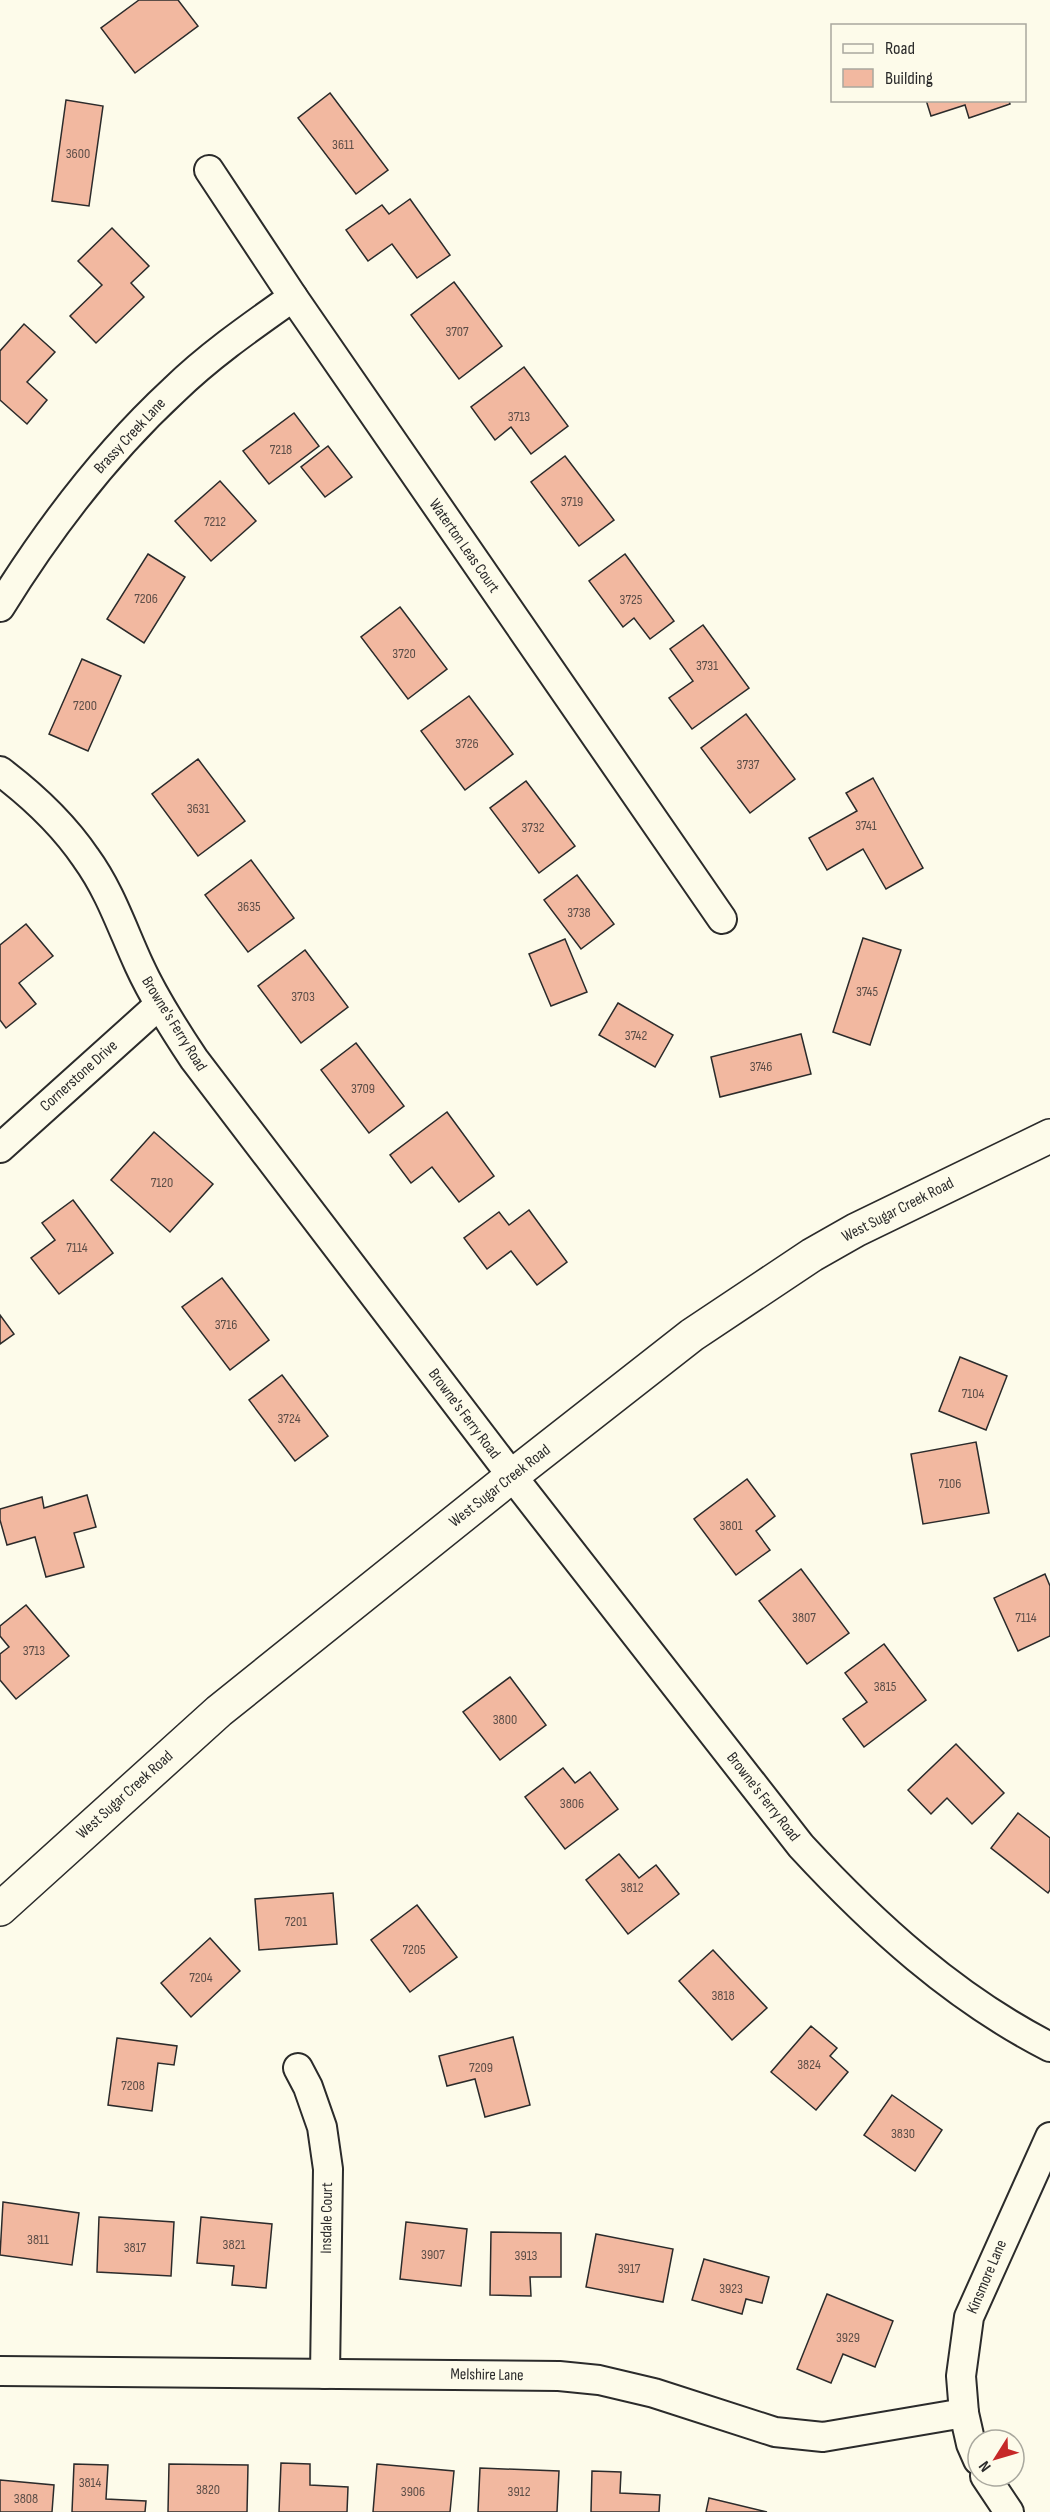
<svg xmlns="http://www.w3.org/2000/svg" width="1050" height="2512" font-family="'Sofia Sans Condensed',sans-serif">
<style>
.building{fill:#f2b8a0;stroke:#2b2b2b;stroke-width:1.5}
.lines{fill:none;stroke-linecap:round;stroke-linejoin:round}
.street-casing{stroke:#2b2b2b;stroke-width:32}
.secondary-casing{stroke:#2b2b2b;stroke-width:36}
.street{stroke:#fdfbea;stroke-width:28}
.secondary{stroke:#fdfbea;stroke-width:33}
.labels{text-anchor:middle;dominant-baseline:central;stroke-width:4.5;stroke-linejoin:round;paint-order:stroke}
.number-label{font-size:14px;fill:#5d4e48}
.street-label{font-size:16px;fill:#2b2b2b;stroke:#fdfbea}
</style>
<rect width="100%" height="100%" fill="#fdfbea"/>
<g class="building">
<path d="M 139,0 L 178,0 L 198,26 L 135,73 L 101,28 Z"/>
<path d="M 330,93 L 388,170 L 356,194 L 298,118 Z"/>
<path d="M 66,100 L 103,106 L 89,206 L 52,201 Z"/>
<path d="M 926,100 L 1009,100 L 1010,104 L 969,118 L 965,105 L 931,116 Z"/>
<path d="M 410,199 L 450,255 L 417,278 L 392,244 L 368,261 L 346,230 L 382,205 L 389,214 Z"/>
<path d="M 112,228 L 149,266 L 131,283 L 144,297 L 96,343 L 70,316 L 102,285 L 78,261 Z"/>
<path d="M 454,282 L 502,346 L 459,379 L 411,315 Z"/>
<path d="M 24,324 L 55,352 L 27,382 L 47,400 L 27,424 L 0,400 L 0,351 Z"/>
<path d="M 524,367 L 568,426 L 531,454 L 511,427 L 495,440 L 471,407 Z"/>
<path d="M 294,413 L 319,446 L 269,484 L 243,451 Z"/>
<path d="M 328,446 L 352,477 L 325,497 L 301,467 Z"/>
<path d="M 565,456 L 614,520 L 579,546 L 531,482 Z"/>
<path d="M 220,481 L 256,521 L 211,561 L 175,521 Z"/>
<path d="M 148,554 L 185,577 L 144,643 L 107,619 Z"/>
<path d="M 625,554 L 674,621 L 650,639 L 634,618 L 623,627 L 589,581 Z"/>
<path d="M 400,607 L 447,669 L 408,699 L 361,637 Z"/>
<path d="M 703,625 L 749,688 L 692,729 L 669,698 L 693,681 L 670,649 Z"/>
<path d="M 82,659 L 121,676 L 88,751 L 49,734 Z"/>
<path d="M 469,696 L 513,754 L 465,790 L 421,731 Z"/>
<path d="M 746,714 L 795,779 L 750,813 L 701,748 Z"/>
<path d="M 198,759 L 245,821 L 198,856 L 152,794 Z"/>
<path d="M 873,778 L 923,868 L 886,889 L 863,849 L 827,870 L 809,838 L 857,811 L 846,793 Z"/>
<path d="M 526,781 L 575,846 L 539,873 L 490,808 Z"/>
<path d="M 251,860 L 294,918 L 248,952 L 205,895 Z"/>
<path d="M 577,875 L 614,924 L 581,949 L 544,900 Z"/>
<path d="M 26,924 L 53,956 L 19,983 L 36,1004 L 6,1028 L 0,1020 L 0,945 Z"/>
<path d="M 863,938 L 901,950 L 870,1045 L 833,1032 Z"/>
<path d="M 565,939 L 587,992 L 551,1006 L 529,954 Z"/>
<path d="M 305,950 L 348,1007 L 301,1043 L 258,986 Z"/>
<path d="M 618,1003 L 673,1035 L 655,1067 L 599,1035 Z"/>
<path d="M 801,1034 L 811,1074 L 720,1097 L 711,1057 Z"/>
<path d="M 356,1043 L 404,1106 L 369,1133 L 321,1070 Z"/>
<path d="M 447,1112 L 494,1176 L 459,1202 L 432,1167 L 411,1183 L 390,1155 Z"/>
<path d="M 154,1132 L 213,1184 L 170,1232 L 111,1180 Z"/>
<path d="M 73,1200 L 113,1253 L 59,1294 L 31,1258 L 55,1240 L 42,1223 Z"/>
<path d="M 529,1210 L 567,1262 L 537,1285 L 511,1251 L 487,1269 L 464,1238 L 499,1212 L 509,1225 Z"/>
<path d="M 222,1278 L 269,1340 L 230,1370 L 182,1307 Z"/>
<path d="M 0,1315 L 14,1334 L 0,1344 Z"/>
<path d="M 960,1357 L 1007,1376 L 986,1430 L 939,1411 Z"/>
<path d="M 282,1375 L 328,1436 L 295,1461 L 249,1400 Z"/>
<path d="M 976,1442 L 989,1513 L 923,1524 L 911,1454 Z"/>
<path d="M 747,1479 L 775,1516 L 756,1531 L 770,1550 L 736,1575 L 694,1519 Z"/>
<path d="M 87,1495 L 96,1527 L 74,1533 L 84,1567 L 46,1577 L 35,1537 L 7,1545 L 0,1520 L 0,1509 L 42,1497 L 44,1508 Z"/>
<path d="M 801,1569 L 849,1633 L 807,1664 L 759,1601 Z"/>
<path d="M 1045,1574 L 1050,1586 L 1050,1636 L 1018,1651 L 994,1598 Z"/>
<path d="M 26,1605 L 69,1656 L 16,1699 L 0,1680 L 0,1654 L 9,1647 L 0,1636 L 0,1626 Z"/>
<path d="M 884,1644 L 926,1700 L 864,1747 L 843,1719 L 867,1702 L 845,1673 Z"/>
<path d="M 510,1677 L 546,1725 L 500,1760 L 463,1712 Z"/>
<path d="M 956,1744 L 1004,1793 L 972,1824 L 947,1798 L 931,1814 L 908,1790 Z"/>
<path d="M 563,1768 L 575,1783 L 590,1772 L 618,1809 L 565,1849 L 525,1797 Z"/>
<path d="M 1018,1813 L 1050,1838 L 1050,1890 L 1048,1893 L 991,1848 Z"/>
<path d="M 619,1854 L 639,1878 L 656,1865 L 679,1894 L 628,1934 L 586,1880 Z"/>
<path d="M 333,1893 L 337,1944 L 259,1950 L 255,1899 Z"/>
<path d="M 417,1905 L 457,1957 L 410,1992 L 371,1940 Z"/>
<path d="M 210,1938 L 240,1971 L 191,2017 L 161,1983 Z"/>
<path d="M 713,1950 L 767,2008 L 732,2040 L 679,1981 Z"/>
<path d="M 811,2026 L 837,2048 L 830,2056 L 848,2072 L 816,2110 L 771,2072 Z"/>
<path d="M 513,2037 L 530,2105 L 485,2117 L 475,2079 L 447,2086 L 439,2056 Z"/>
<path d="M 117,2038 L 177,2046 L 174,2065 L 158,2063 L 152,2111 L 108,2105 Z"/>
<path d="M 892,2095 L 942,2130 L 915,2171 L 864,2135 Z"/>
<path d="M 3,2202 L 79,2213 L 72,2265 L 0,2255 Z"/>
<path d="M 99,2217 L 174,2222 L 171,2276 L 97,2272 Z"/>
<path d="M 201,2217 L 272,2224 L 266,2288 L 232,2285 L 234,2266 L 197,2263 Z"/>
<path d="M 406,2222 L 467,2229 L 461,2286 L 400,2279 Z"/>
<path d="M 491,2232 L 561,2233 L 561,2277 L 530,2277 L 531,2296 L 490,2295 Z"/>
<path d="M 596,2234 L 673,2249 L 663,2302 L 586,2287 Z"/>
<path d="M 704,2259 L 769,2277 L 762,2303 L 746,2299 L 742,2314 L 692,2300 Z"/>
<path d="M 827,2294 L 893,2321 L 875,2367 L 843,2354 L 831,2383 L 797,2369 Z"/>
<path d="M 281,2463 L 310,2464 L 310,2485 L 348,2487 L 347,2512 L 279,2512 Z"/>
<path d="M 74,2464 L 108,2465 L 106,2499 L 146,2501 L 145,2512 L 72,2512 Z"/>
<path d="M 169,2464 L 248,2465 L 247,2512 L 168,2512 Z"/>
<path d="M 377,2464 L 454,2471 L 450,2512 L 373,2512 Z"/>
<path d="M 480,2468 L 559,2471 L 557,2512 L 478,2512 Z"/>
<path d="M 592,2471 L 621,2472 L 620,2493 L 660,2495 L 659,2512 L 591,2512 Z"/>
<path d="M 0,2480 L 54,2485 L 52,2512 L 0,2512 Z"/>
<path d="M 709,2498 L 767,2512 L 706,2512 Z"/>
</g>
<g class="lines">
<defs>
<g id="street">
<path d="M 209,170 L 293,297 L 722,919"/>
<path d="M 0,607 C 49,528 106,453 174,390 C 210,355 252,326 293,297"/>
<path d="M 0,771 C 33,796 63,824 86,858 C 110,891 122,928 139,965 C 154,998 174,1029 194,1059 L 512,1476 L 801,1846 C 874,1925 954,1998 1050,2047"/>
<path d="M 0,1148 L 159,1005"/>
<path d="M 298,2068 L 308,2087 L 322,2127 L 328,2169 L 325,2374"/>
<path d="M 0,2371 L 559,2376 L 599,2380 L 654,2393 L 775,2432 L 823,2437 L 964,2413"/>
<path d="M 978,2460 L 971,2444 L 964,2413 L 961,2376 L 969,2317 L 1050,2137"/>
<path d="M 985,2476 L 1009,2512"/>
</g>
<path id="secondary" d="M 0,1909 L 219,1711 L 512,1476 L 692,1335 L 812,1255 L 856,1230 L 1050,1136"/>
</defs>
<use href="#street" class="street-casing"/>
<use href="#secondary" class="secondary-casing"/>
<use href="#street" class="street"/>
<use href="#secondary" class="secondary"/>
</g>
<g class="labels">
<g class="number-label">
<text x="343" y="144">3611</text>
<text x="78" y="153">3600</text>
<text x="457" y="331">3707</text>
<text x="519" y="416">3713</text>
<text x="281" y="449">7218</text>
<text x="572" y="501">3719</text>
<text x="215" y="521">7212</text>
<text x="146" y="598">7206</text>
<text x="631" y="599">3725</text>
<text x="404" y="653">3720</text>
<text x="707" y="665">3731</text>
<text x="85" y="705">7200</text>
<text x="467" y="743">3726</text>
<text x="748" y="764">3737</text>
<text x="198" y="808">3631</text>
<text x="866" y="825">3741</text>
<text x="533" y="827">3732</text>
<text x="249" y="906">3635</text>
<text x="579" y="912">3738</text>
<text x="867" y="991">3745</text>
<text x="303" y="996">3703</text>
<text x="636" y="1035">3742</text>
<text x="761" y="1066">3746</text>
<text x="363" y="1088">3709</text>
<text x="162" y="1182">7120</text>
<text x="77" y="1247">7114</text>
<text x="226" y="1324">3716</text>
<text x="973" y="1393">7104</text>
<text x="289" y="1418">3724</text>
<text x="950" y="1483">7106</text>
<text x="731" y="1525">3801</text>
<text x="804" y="1617">3807</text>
<text x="1026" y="1617">7114</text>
<text x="34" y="1650">3713</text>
<text x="885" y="1686">3815</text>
<text x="505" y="1719">3800</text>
<text x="572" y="1803">3806</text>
<text x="632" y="1887">3812</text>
<text x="296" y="1921">7201</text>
<text x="414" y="1949">7205</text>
<text x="201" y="1977">7204</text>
<text x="723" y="1995">3818</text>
<text x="809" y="2064">3824</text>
<text x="481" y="2067">7209</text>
<text x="133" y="2085">7208</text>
<text x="903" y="2133">3830</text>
<text x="38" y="2239">3811</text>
<text x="234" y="2244">3821</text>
<text x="135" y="2247">3817</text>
<text x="433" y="2254">3907</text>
<text x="526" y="2255">3913</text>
<text x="629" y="2268">3917</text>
<text x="731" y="2288">3923</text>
<text x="848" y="2337">3929</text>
<text x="90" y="2482">3814</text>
<text x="208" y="2489">3820</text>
<text x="413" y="2491">3906</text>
<text x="519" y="2491">3912</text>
<text x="26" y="2498">3808</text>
</g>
<g class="street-label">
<text transform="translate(130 436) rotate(-47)">Brassy Creek Lane</text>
<text transform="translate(464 546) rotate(55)">Waterton Leas Court</text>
<text transform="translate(174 1024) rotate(58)">Browne's Ferry Road</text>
<text transform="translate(79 1076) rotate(-42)">Cornerstone Drive</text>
<text transform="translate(898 1210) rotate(-27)">West Sugar Creek Road</text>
<text transform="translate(464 1414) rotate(53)">Browne's Ferry Road</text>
<text transform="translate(500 1486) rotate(-38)">West Sugar Creek Road</text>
<text transform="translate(125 1795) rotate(-42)">West Sugar Creek Road</text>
<text transform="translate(763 1797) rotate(52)">Browne's Ferry Road</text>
<text transform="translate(327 2218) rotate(-89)">Insdale Court</text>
<text transform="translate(987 2277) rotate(-67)">Kinsmore Lane</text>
<text transform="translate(487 2375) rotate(1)">Melshire Lane</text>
</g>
</g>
<rect x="831" y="24" width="195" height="78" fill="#fdfbea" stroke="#a9a89e" stroke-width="1.5"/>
<rect x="843" y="44" width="30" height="9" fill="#fdfbea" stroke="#a9a89e" stroke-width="1.5"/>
<text x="885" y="54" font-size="18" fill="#2b2b2b">Road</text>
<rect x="843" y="69" width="30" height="18" fill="#f2b8a0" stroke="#a9a89e" stroke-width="1.5"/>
<text x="885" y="84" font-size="18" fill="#2b2b2b">Building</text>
<g transform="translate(996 2458) rotate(233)"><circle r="28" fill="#fdfbea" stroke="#a9a89e" stroke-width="1.5"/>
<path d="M0-4.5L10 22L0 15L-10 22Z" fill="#c62828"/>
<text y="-9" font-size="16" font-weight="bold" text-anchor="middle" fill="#2b2b2b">N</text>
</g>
</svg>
